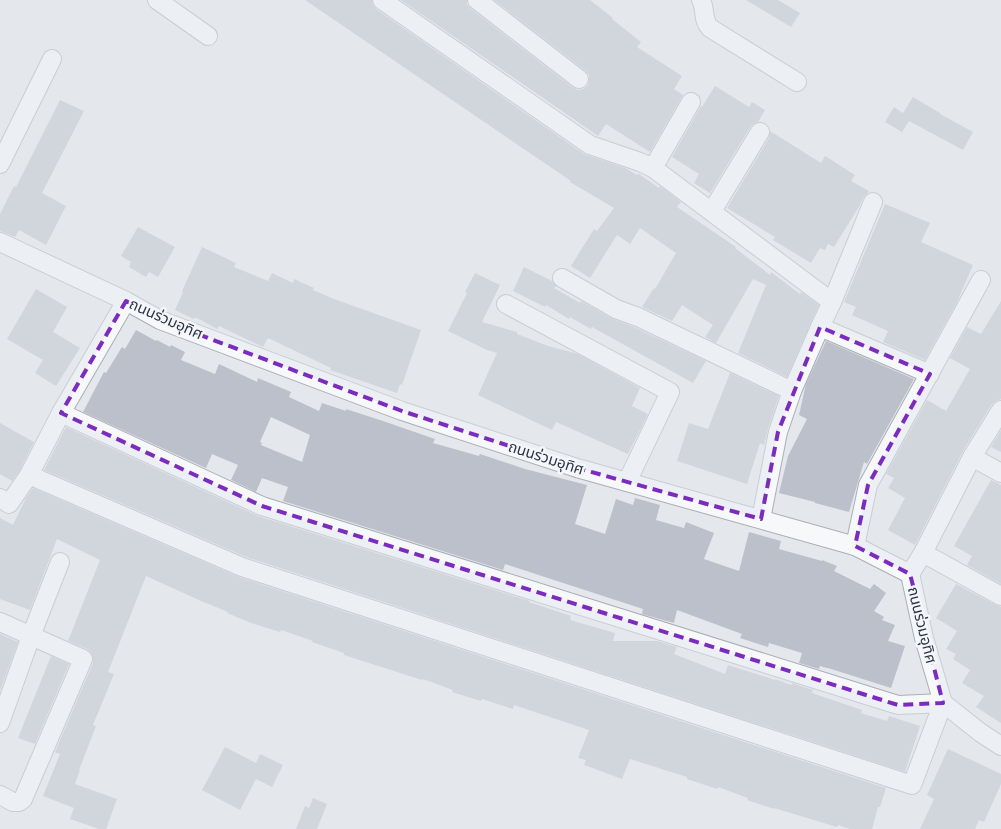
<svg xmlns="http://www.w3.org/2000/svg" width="1001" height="829" font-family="'Work Sans','Noto Sans Thai',sans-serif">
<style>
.building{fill:#bbc0ca;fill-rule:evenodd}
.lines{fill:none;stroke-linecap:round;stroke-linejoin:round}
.minor-casing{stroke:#a9aeb7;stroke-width:20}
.minor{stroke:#f7f8fa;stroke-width:18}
.marked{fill:none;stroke:#7b2cbf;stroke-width:4;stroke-dasharray:10 6;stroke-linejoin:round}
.labels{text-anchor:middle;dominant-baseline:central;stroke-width:5;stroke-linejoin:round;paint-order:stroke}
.street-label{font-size:15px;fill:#2b3445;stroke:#f4f6f9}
</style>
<rect width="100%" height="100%" fill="#e4e7ec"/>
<g class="building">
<path d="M 305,0 L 372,0 L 373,5 L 376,9 L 584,154 L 625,168 L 637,175 L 639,174 L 659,188 L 660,186 L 681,202 L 677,207 L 736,247 L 735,248 L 770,275 L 771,272 L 800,294 L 801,292 L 819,305 L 787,377 L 738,353 L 766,285 L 753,279 L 716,343 L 705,337 L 713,325 L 682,305 L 672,321 L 642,307 L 654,288 L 655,289 L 676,253 L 640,228 L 630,244 L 617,235 L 590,278 L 571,266 L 594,229 L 597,231 L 614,208 L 570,182 L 571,181 Z"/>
<path d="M 401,0 L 467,0 L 467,4 L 470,8 L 572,87 L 578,90 L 583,89 L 588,85 L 589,81 L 589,75 L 586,71 L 494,0 L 590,0 L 613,18 L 612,19 L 641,42 L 637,47 L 682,76 L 674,89 L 683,95 L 650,152 L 606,124 L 598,136 Z"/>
<path d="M 746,0 L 778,0 L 800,13 L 791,27 Z"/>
<path d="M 715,86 L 749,107 L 752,102 L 765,110 L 758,122 L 754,123 L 751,126 L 710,193 L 694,183 L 699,174 L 672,157 L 701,106 L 702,107 Z"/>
<path d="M 913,97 L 940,113 L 940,114 L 973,132 L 963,150 L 909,121 L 902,132 L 885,122 L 894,107 L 903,113 Z"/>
<path d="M 60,100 L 84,111 L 42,193 L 66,206 L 46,245 L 19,230 L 15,237 L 0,231 L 0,214 L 14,186 L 16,187 Z"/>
<path d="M 770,131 L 821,163 L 825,156 L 855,175 L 851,181 L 869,191 L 863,198 L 860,205 L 834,247 L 828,244 L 825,250 L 820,248 L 811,263 L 773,240 L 775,237 L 727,208 L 769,138 Z"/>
<path d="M 885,204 L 930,223 L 921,242 L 973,265 L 957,302 L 925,360 L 883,342 L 888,331 L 852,315 L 856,307 L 844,302 Z"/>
<path d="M 138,227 L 175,247 L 158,277 L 149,272 L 146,277 L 129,267 L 131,262 L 121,256 Z"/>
<path d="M 202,247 L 236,263 L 234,267 L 268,281 L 272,273 L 293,283 L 294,279 L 314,288 L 313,290 L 334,299 L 421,330 L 402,385 L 400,384 L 397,393 L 330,370 L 331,368 L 268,338 L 263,347 L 219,326 L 217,329 L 195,317 L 194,319 L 175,310 L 183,292 L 182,291 Z"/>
<path d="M 524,267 L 552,281 L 556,286 L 554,288 L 580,303 L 581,301 L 611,318 L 634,327 L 706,361 L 693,383 L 592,327 L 591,329 L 570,317 L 569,319 L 546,305 L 545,307 L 513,291 Z"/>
<path d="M 475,273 L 500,285 L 482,322 L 517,332 L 517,334 L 548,346 L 578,354 L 640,388 L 632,406 L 648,414 L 628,454 L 556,422 L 552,430 L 478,395 L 497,353 L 487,350 L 448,331 L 467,293 L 465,292 Z"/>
<path d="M 36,289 L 67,307 L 53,332 L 80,348 L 56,386 L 35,373 L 43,360 L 7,339 Z"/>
<path d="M 1001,301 L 1001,399 L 996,401 L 992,404 L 963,451 L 915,545 L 888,530 L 905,498 L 888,488 L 894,478 L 886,474 L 927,400 L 946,411 L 970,369 L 950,358 L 967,327 L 981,334 Z"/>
<path d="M 136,330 L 156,341 L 157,340 L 170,347 L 171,345 L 185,352 L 181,360 L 215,374 L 219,364 L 257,382 L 258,378 L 291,392 L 289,397 L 319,411 L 322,403 L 346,411 L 346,409 L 383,421 L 435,439 L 433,443 L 479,456 L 480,454 L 525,469 L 587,485 L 575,524 L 605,534 L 616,499 L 633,505 L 635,498 L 660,505 L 656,520 L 684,528 L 686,522 L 714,533 L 704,559 L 739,571 L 749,532 L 781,541 L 779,549 L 822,561 L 822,560 L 837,566 L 834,571 L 870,589 L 874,584 L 886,593 L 874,611 L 884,617 L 882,620 L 895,625 L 888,641 L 905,646 L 891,688 L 828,668 L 827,668 L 820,666 L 819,669 L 799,663 L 802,653 L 769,643 L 768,647 L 740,638 L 742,634 L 677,610 L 674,623 L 663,620 L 642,614 L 643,609 L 505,564 L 503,570 L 283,501 L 288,487 L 262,478 L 256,492 L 231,480 L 238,465 L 212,454 L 206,468 L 83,412 L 104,372 L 106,373 L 122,347 L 125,349 ZM 271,417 L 310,435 L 302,462 L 261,445 L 262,443 L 260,442 Z"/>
<path d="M 826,341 L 914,379 L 867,464 L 864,462 L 849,512 L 815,503 L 815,502 L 779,493 L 788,456 L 807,419 L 799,415 L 806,384 Z"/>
<path d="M 730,373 L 779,396 L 768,429 L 764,445 L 760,443 L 747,484 L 677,461 L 689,423 L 708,429 Z"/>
<path d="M 0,423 L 34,442 L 20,470 L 12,481 L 0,474 Z"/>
<path d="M 66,427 L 258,516 L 530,601 L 529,602 L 571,616 L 570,620 L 615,633 L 613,641 L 657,641 L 677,647 L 674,654 L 725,674 L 728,665 L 775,680 L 775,679 L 791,685 L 792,683 L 813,690 L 812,693 L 862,710 L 861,713 L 887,721 L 889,716 L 920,726 L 905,772 L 246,557 L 44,470 Z"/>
<path d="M 1001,430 L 1001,452 L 991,447 Z"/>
<path d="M 991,480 L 1001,485 L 1001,584 L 967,565 L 972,556 L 954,546 Z"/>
<path d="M 33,488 L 239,577 L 886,788 L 880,807 L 878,807 L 872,829 L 850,829 L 838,825 L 837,827 L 774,808 L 774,809 L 747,800 L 748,798 L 718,787 L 717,789 L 687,779 L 687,777 L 630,759 L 622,779 L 584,765 L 586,760 L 578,758 L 589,730 L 514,705 L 513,709 L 482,699 L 481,701 L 452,692 L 453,690 L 423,679 L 422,680 L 344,655 L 344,653 L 312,642 L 313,641 L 281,630 L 280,632 L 251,623 L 227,613 L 228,612 L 201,601 L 146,576 L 108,672 L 114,674 L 93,725 L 96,726 L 79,770 L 80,770 L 75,784 L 117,799 L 106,829 L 99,829 L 70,819 L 74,808 L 43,796 L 60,754 L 55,752 L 93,663 L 93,657 L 91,652 L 87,649 L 68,641 L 100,560 L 57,539 L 30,610 L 0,599 L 0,518 L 13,525 L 26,498 Z"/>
<path d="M 956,584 L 996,605 L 1001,607 L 1001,723 L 976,707 L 984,696 L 962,683 L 970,670 L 953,659 L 956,654 L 946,649 L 957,631 L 936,618 Z"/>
<path d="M 0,634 L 18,642 L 0,691 Z"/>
<path d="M 51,656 L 69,664 L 35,744 L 18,738 Z"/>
<path d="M 225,747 L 256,763 L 260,754 L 283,765 L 272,787 L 256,779 L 240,810 L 202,790 Z"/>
<path d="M 948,749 L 1001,774 L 1001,784 L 984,822 L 979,820 L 975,829 L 920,829 L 934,799 L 927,795 Z"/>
<path d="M 313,798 L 327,804 L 317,829 L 296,829 L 305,806 L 309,808 Z"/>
</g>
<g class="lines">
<defs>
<g id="minor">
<path d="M 157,0 L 208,36"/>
<path d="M 382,0 L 590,145 L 640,162 L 653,168 L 832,302"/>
<path d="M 477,0 L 579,79"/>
<path d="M 701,0 C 706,9 702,20 710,28 L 797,82"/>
<path d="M 0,164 L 52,59"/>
<path d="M 653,168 L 691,102"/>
<path d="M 712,211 L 760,132"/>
<path d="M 0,242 L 126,301 L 160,320 L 402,411 L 577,468 L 855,546 L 910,574 L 924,638 L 943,703 L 981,733 L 1001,746"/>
<path d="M 562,278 L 604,302 L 616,309 L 638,317 L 792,391"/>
<path d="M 506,304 L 670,392 L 627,482"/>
<path d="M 820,327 L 930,374"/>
<path d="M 972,457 L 1001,473"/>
<path d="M 29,475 L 242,567 L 912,785 L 943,703 L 898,705 L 262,506 L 61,413"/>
<path d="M 0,498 L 9,504 L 29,475 L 61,413 L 126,301"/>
<path d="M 761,519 L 778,432 L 792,391 L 820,327 L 832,302 L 873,202"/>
<path d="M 855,546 L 868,485 L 981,280"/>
<path d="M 923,553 L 1001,596"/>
<path d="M 910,574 L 923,553 L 972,457 L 1001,410"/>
<path d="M 0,622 L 83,659 L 23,799 L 19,802 L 13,802 L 0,795"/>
<path d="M 0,723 L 31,636 L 60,562"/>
</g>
</defs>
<use href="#minor" class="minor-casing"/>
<use href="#minor" class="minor"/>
</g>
<path d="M0 0H1001V829H0ZM 126,301 L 160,320 L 402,411 L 577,468 L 761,519 L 778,432 L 820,327 L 930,374 L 868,485 L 855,546 L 910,574 L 943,703 L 898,705 L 262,506 L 61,413 Z" fill="#e4e7ec" fill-opacity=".55" fill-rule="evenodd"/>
<path class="marked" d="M 126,301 L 160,320 L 402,411 L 577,468 L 761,519 L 778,432 L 820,327 L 930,374 L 868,485 L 855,546 L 910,574 L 943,703 L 898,705 L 262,506 L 61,413 Z"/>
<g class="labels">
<g class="street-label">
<text transform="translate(166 319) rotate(24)">ถนนร่วมอุทิศ</text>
<text transform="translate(546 458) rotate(18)">ถนนร่วมอุทิศ</text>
<text transform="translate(922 625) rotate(76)">ถนนร่วมอุทิศ</text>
</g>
</g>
</svg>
